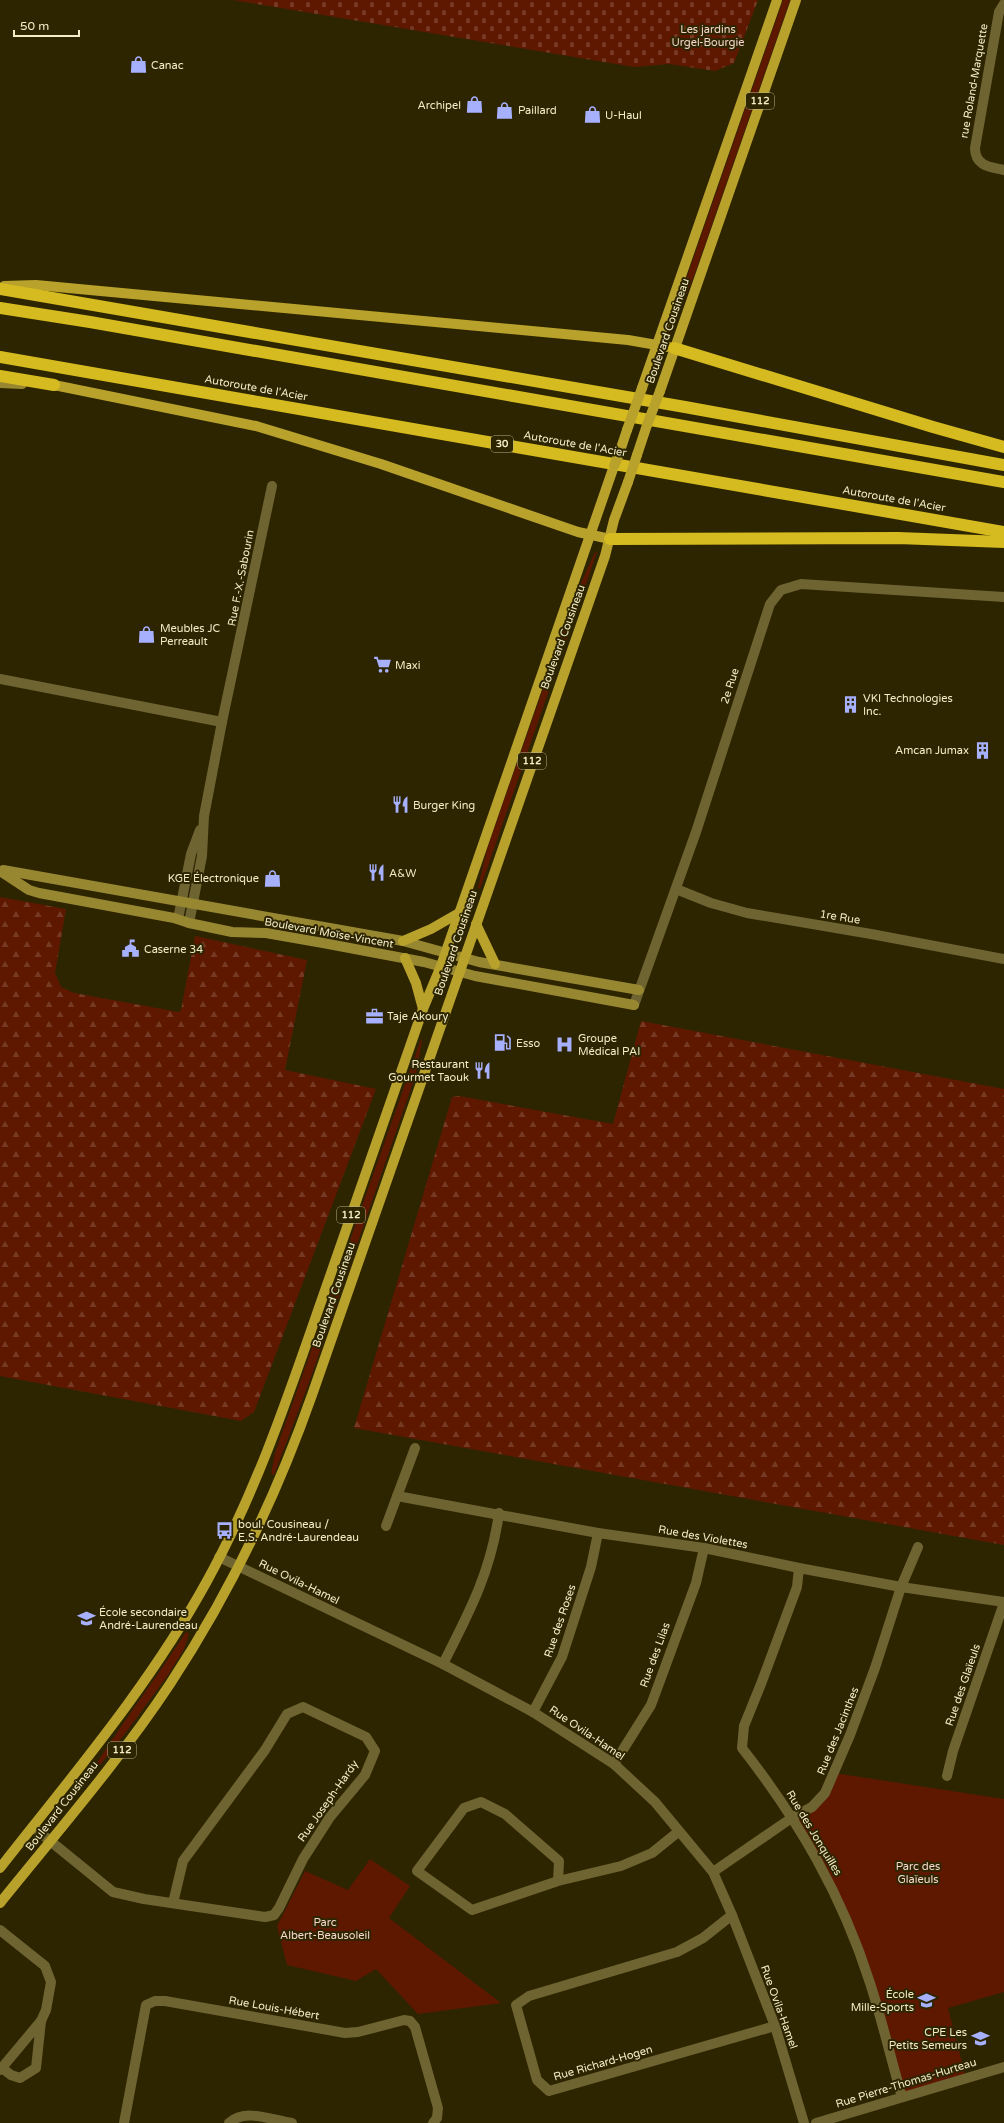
<svg xmlns="http://www.w3.org/2000/svg" width="1004" height="2123" font-family="'Varela Round',sans-serif">
<style>
.green{fill:#5e1800}
.forest{fill:url(#forest-firs)}
.cemetery{fill:url(#cemetery-stones)}
.lines{fill:none;stroke-linecap:round;stroke-linejoin:round}
.street{stroke:#6e6432;stroke-width:10}
.secondary{stroke:#988731;stroke-width:10}
.primary{stroke:#b8a22b;stroke-width:10}
.highway{stroke:#d5bb1f;stroke-width:12}
.primary-bridge{stroke:#b8a22b;stroke-width:10}
.labels{text-anchor:middle;dominant-baseline:central;stroke-width:4;stroke-linejoin:round;paint-order:stroke}
.shield{fill:#2d2500;stroke:#b8b08b;stroke-width:1}
.shield-label{font-size:10px;font-weight:bold;fill:#f3ecc7}
.park-label{font-size:11px;fill:#f5d6cc;stroke:#2d2500}
.poi-label{font-size:11px;fill:#f3ecc7;stroke:#2d2500;text-anchor:start}
.street-label{font-size:11px;fill:#f3ecc7;stroke:#2d2500}
</style>
<defs>
<pattern id="forest-firs" width="22" height="20" patternUnits="userSpaceOnUse"><rect width="22" height="20" fill="#5e1800"/><path d="M5 1l3.5 6h-7zM16 11l3.5 6h-7z" fill="#763a24"/></pattern>
<pattern id="cemetery-stones" width="16" height="16" patternUnits="userSpaceOnUse"><rect width="16" height="16" fill="#5e1800"/><path d="M2 7V4a2 2 0 0 1 4 0v3zM10 15v-3a2 2 0 0 1 4 0v3z" fill="#763a24"/></pattern>
</defs>
<rect width="100%" height="100%" fill="#2d2500"/>
<g class="green">
<path d="M 783,0 L 790,0 L 694,276 L 670,333 L 668,332 L 673,317 Z"/>
<path d="M 595,552 L 597,552 L 480,889 L 478,888 L 487,849 L 577,592 Z"/>
<path d="M 421,1039 L 422,1040 L 416,1074 L 310,1380 L 274,1475 L 271,1474 L 275,1453 Z"/>
<path d="M 186,1632 L 189,1634 L 184,1649 L 168,1675 L 124,1735 L 88,1780 L 87,1779 C 117,1729 154,1682 186,1632 Z"/>
<path d="M 834,1773 L 1004,1799 L 1004,1992 L 948,2008 L 966,2078 L 902,2097 L 854,1940 L 793,1817 L 812,1807 Z"/>
<path d="M 370,1859 L 410,1886 L 389,1918 L 501,2003 L 418,2014 L 376,1969 L 356,1981 L 287,1965 L 277,1926 L 305,1871 L 348,1890 Z"/>
</g>
<g class="forest">
<path d="M 0,897 L 66,909 L 55,973 L 61,987 L 74,993 L 179,1012 L 181,1010 L 195,936 L 307,960 L 285,1070 L 376,1089 L 254,1412 L 241,1421 L 0,1376 Z"/>
<path d="M 641,1021 L 1004,1089 L 1004,1545 L 354,1428 L 452,1097 L 459,1096 L 613,1124 Z"/>
</g>
<path class="cemetery" d="M 233,0 L 758,0 L 734,63 L 715,71 L 669,64 L 634,67 Z"/>
<g class="lines">
<g class="street">
<path d="M 1004,4 L 999,12 L 975,148 C 975,166 990,167 1004,170"/>
<path d="M 0,679 L 222,722 L 204,816 L 202,856 L 189,923"/>
<path d="M 222,722 L 272,486"/>
<path d="M 676,889 L 711,903 L 747,913 L 871,934 L 1004,959"/>
<path d="M 178,919 L 191,854 L 200,830"/>
<path d="M 634,1005 L 696,832 L 770,604 L 781,590 L 801,584 L 1004,597"/>
<path d="M 397,1496 L 598,1533 L 704,1548 L 799,1568 L 901,1587 L 1004,1602"/>
<path d="M 386,1526 L 415,1448"/>
<path d="M 219,1557 L 443,1664 L 533,1712 L 614,1764 L 655,1802 L 713,1872 L 732,1915 L 775,2026 L 804,2123"/>
<path d="M 799,1568 L 797,1587 L 761,1684 L 744,1726 L 742,1748 C 799,1821 842,1895 870,1983 C 882,2020 891,2059 902,2097"/>
<path d="M 443,1664 C 469,1613 491,1572 499,1513"/>
<path d="M 533,1712 L 562,1657 L 591,1567 L 598,1533"/>
<path d="M 614,1764 L 651,1705 L 696,1583 L 704,1548"/>
<path d="M 947,1776 L 953,1751 L 1004,1603"/>
<path d="M 33,1827 L 113,1892 L 144,1899 L 265,1917 L 274,1915 L 279,1908 L 303,1859 L 330,1817 L 365,1775 L 375,1751 L 366,1737 L 303,1707 L 287,1714 L 265,1750 L 183,1861 L 173,1903"/>
<path d="M 713,1872 L 793,1817 L 812,1807 L 825,1793 L 850,1735 L 875,1668 L 901,1587 L 918,1547"/>
<path d="M 558,1881 L 559,1861 L 505,1814 L 481,1802 L 464,1808 L 417,1871 L 472,1910 L 558,1881 L 621,1866 L 652,1853 L 678,1832"/>
<path d="M 732,1915 L 703,1938 L 677,1952 L 529,1996 L 516,2005 L 537,2080 L 549,2091 L 775,2026"/>
<path d="M 0,1930 L 45,1966 L 51,1982 L 46,2010 L 41,2021 L 0,2070"/>
<path d="M 2,2068 L 11,2075 L 20,2078 L 36,2068 L 41,2021"/>
<path d="M 124,2123 L 146,2005 L 155,2001 L 165,2001 L 345,2033 L 358,2032 L 404,2020 L 410,2021 L 415,2027 L 438,2108 L 437,2118 L 433,2123"/>
<path d="M 229,2123 C 245,2108 272,2120 292,2123"/>
<path d="M 816,2123 L 1004,2067"/>
</g>
<g class="secondary">
<path d="M 0,383 L 22,384"/>
<path d="M 3,870 L 403,941 L 479,962 L 639,990"/>
<path d="M 0,871 L 29,890 L 39,893 L 174,918 L 189,923 L 232,932 L 266,933 L 323,943 L 424,962 L 475,976 L 634,1005"/>
</g>
<g class="primary">
<path d="M 4,286 L 36,285 L 628,340 L 674,348"/>
<path d="M 54,385 L 256,426 L 381,464 L 578,532 L 610,539"/>
<path d="M 642,388 L 777,0"/>
<path d="M 660,391 L 796,0"/>
<path d="M 619,454 L 627,430"/>
<path d="M 637,455 L 647,425"/>
<path d="M 476,924 L 495,964"/>
<path d="M 403,941 L 431,929 L 459,913"/>
<path d="M 405,958 L 416,983 L 423,1009"/>
<path d="M 0,1868 C 73,1775 150,1685 207,1581 C 256,1492 288,1397 321,1302 C 355,1204 389,1107 423,1009 L 441,966 L 614,466"/>
<path d="M 0,1903 C 58,1831 119,1761 170,1684 C 230,1593 276,1497 312,1395 L 605,556 L 614,520 L 628,482"/>
</g>
<g class="highway">
<path d="M 0,289 L 685,407 L 1004,465"/>
<path d="M 0,308 L 90,322 L 1004,482"/>
<path d="M 674,348 L 933,427 L 1004,447"/>
<path d="M 0,357 L 1004,532"/>
<path d="M 0,376 L 54,385"/>
<path d="M 610,539 L 898,538 L 1004,542"/>
</g>
<g class="primary-bridge">
<path d="M 647,425 L 660,391"/>
<path d="M 627,430 L 642,388"/>
<path d="M 614,466 L 619,454"/>
<path d="M 628,482 L 637,455"/>
</g>
</g>
<defs>
<symbol id="shop-bare" viewBox="-9 -9 18 18"><path d="M-5-2.5h2.3a2.7 3.5 0 0 1 5.4 0H5L5.5 6h-11ZM-1.5-2.5h3a1.5 2.3 0 0 0-3 0Z" fill="#a7b0fc" stroke="#2d2500" stroke-width="2.5" paint-order="stroke"/></symbol>
<symbol id="supermarket-bare" viewBox="-9 -9 18 18"><path d="M-6-5.5h2.5l.6 2H6L4.5 2H-2.5L-4.4-4H-6ZM-1.5 3.2a1.3 1.3 0 1 0 .1 0ZM3 3.2a1.3 1.3 0 1 0 .1 0Z" fill="#a7b0fc" stroke="#2d2500" stroke-width="2.5" paint-order="stroke"/></symbol>
<symbol id="building-bare" viewBox="-9 -9 18 18"><path d="M-4-6H4V6H1V3H-1V6H-4ZM-2.5-4.3h1.7v1.8h-1.7ZM.8-4.3h1.7v1.8H.8ZM-2.5-1h1.7V.8h-1.7ZM.8-1h1.7V.8H.8Z" fill="#a7b0fc" stroke="#2d2500" stroke-width="2.5" paint-order="stroke"/></symbol>
<symbol id="restaurant-bare" viewBox="-9 -9 18 18"><path d="M-5-6h1v4h1v-4h1v4h1v-4h1v5L-1.5 .5V6h-2V.5L-5-1ZM5-6V6H3V1.5H1.5Q1.5-4 5-6Z" fill="#a7b0fc" stroke="#2d2500" stroke-width="2.5" paint-order="stroke"/></symbol>
<symbol id="civic-bare" viewBox="-9 -9 18 18"><path d="M-.6-6.5H3V-4.5H.6V-3L4-1V1h2V6H-6V1h2V-1L-.6-3ZM-1.2 2.5V6h2.4V2.5Z" fill="#a7b0fc" stroke="#2d2500" stroke-width="2.5" paint-order="stroke"/></symbol>
<symbol id="office-bare" viewBox="-9 -9 18 18"><path d="M-6-3h4V-5.5h4V-3h4V5H-6ZM-1-4.5V-3h2v-1.5ZM-6 0V1H6V0Z" fill="#a7b0fc" stroke="#2d2500" stroke-width="2.5" paint-order="stroke"/></symbol>
<symbol id="fuel-bare" viewBox="-9 -9 18 18"><path d="M-5.5-6h7V0h2V4h1.3V-2.5L3-4.5l.8-.8L6-3V5H2.5V1h-1V6h-7ZM-4.2-4.7v3.2H.2V-4.7Z" fill="#a7b0fc" stroke="#2d2500" stroke-width="2.5" paint-order="stroke"/></symbol>
<symbol id="hospital-bare" viewBox="-9 -9 18 18"><path d="M-5-5h3v3.5h4V-5h3V5h-3V1.5h-4V5h-3Z" fill="#a7b0fc" stroke="#2d2500" stroke-width="2.5" paint-order="stroke"/></symbol>
<symbol id="bus-bare" viewBox="-9 -9 18 18"><path d="M-5-6H5V4H4V6H2V4H-2V6H-4V4H-5ZM-3.5-4V0h7V-4ZM-3.5 1.2v1.5H-2V1.2ZM2 1.2v1.5H3.5V1.2Z" fill="#a7b0fc" stroke="#2d2500" stroke-width="2.5" paint-order="stroke"/></symbol>
<symbol id="school-bare" viewBox="-9 -9 18 18"><path d="M0-5L7-2L0 1L-7-2ZM-4 1L0 2.5L4 1V4Q0 6-4 4Z" fill="#a7b0fc" stroke="#2d2500" stroke-width="2.5" paint-order="stroke"/></symbol>
</defs>
<g fill-rule="evenodd">
<use href="#shop-bare" x="126" y="52" width="25" height="25"/>
<use href="#shop-bare" x="462" y="92" width="25" height="25"/>
<use href="#shop-bare" x="492" y="98" width="25" height="25"/>
<use href="#shop-bare" x="580" y="102" width="25" height="25"/>
<use href="#shop-bare" x="134" y="622" width="25" height="25"/>
<use href="#supermarket-bare" x="370" y="652" width="25" height="25"/>
<use href="#building-bare" x="838" y="692" width="25" height="25"/>
<use href="#building-bare" x="970" y="738" width="25" height="25"/>
<use href="#restaurant-bare" x="388" y="792" width="25" height="25"/>
<use href="#restaurant-bare" x="364" y="860" width="25" height="25"/>
<use href="#shop-bare" x="260" y="866" width="25" height="25"/>
<use href="#civic-bare" x="118" y="936" width="25" height="25"/>
<use href="#office-bare" x="362" y="1004" width="25" height="25"/>
<use href="#fuel-bare" x="490" y="1030" width="25" height="25"/>
<use href="#hospital-bare" x="552" y="1032" width="25" height="25"/>
<use href="#restaurant-bare" x="470" y="1058" width="25" height="25"/>
<use href="#bus-bare" x="212" y="1518" width="25" height="25"/>
<use href="#school-bare" x="74" y="1606" width="25" height="25"/>
<use href="#school-bare" x="914" y="1988" width="25" height="25"/>
<use href="#school-bare" x="968" y="2026" width="25" height="25"/>
</g>
<g class="labels">
<g class="shield">
<rect x="746" y="93" width="28" height="16" rx="3"/>
<rect x="491" y="436" width="22" height="16" rx="3"/>
<rect x="518" y="753" width="28" height="16" rx="3"/>
<rect x="337" y="1207" width="28" height="16" rx="3"/>
<rect x="108" y="1742" width="28" height="16" rx="3"/>
</g>
<g class="shield-label">
<text x="760" y="101">112</text>
<text x="502" y="444">30</text>
<text x="532" y="761">112</text>
<text x="351" y="1215">112</text>
<text x="122" y="1750">112</text>
</g>
<g class="park-label">
<text x="708" y="29">Les jardins<tspan x="708" dy="13">Urgel-Bourgie</tspan></text>
<text x="918" y="1866">Parc des<tspan x="918" dy="13">Glaïeuls</tspan></text>
<text x="325" y="1922">Parc<tspan x="325" dy="13">Albert-Beausoleil</tspan></text>
</g>
<g class="poi-label">
<text x="151" y="65">Canac</text>
<text x="461" y="105" text-anchor="end">Archipel</text>
<text x="518" y="110">Paillard</text>
<text x="605" y="115">U-Haul</text>
<text x="160" y="628">Meubles JC<tspan x="160" dy="13">Perreault</tspan></text>
<text x="395" y="665">Maxi</text>
<text x="863" y="698">VKI Technologies<tspan x="863" dy="13">Inc.</tspan></text>
<text x="969" y="750" text-anchor="end">Amcan Jumax</text>
<text x="413" y="805">Burger King</text>
<text x="389" y="873">A&amp;W</text>
<text x="259" y="878" text-anchor="end">KGE Électronique</text>
<text x="144" y="949">Caserne 34</text>
<text x="387" y="1016">Taje Akoury</text>
<text x="578" y="1038">Groupe<tspan x="578" dy="13">Médical PAI</tspan></text>
<text x="516" y="1043">Esso</text>
<text x="469" y="1064" text-anchor="end">Restaurant<tspan x="469" dy="13">Gourmet Taouk</tspan></text>
<text x="238" y="1524">boul. Cousineau /<tspan x="238" dy="13">E.S. André-Laurendeau</tspan></text>
<text x="99" y="1612">École secondaire<tspan x="99" dy="13">André-Laurendeau</tspan></text>
<text x="914" y="1994" text-anchor="end">École<tspan x="914" dy="13">Mille-Sports</tspan></text>
<text x="967" y="2032" text-anchor="end">CPE Les<tspan x="967" dy="13">Petits Semeurs</tspan></text>
</g>
<g class="street-label">
<text transform="translate(974 81) rotate(-80)">rue Roland-Marquette</text>
<text transform="translate(668 331) rotate(-71)">Boulevard Cousineau</text>
<text transform="translate(256 388) rotate(10)">Autoroute de l'Acier</text>
<text transform="translate(575 444) rotate(10)">Autoroute de l'Acier</text>
<text transform="translate(894 499) rotate(10)">Autoroute de l'Acier</text>
<text transform="translate(241 578) rotate(-79)">Rue F.-X.-Sabourin</text>
<text transform="translate(563 637) rotate(-70)">Boulevard Cousineau</text>
<text transform="translate(730 686) rotate(-72)">2e Rue</text>
<text transform="translate(840 917) rotate(9)">1re Rue</text>
<text transform="translate(329 933) rotate(10)">Boulevard Moïse-Vincent</text>
<text transform="translate(456 943) rotate(-71)">Boulevard Cousineau</text>
<text transform="translate(334 1295) rotate(-71)">Boulevard Cousineau</text>
<text transform="translate(703 1537) rotate(10)">Rue des Violettes</text>
<text transform="translate(299 1582) rotate(26)">Rue Ovila-Hamel</text>
<text transform="translate(560 1621) rotate(-71)">Rue des Roses</text>
<text transform="translate(655 1655) rotate(-70)">Rue des Lilas</text>
<text transform="translate(963 1685) rotate(-71)">Rue des Glaïeuls</text>
<text transform="translate(838 1731) rotate(-68)">Rue des Jacinthes</text>
<text transform="translate(587 1733) rotate(34)">Rue Ovila-Hamel</text>
<text transform="translate(328 1801) rotate(-55)">Rue Joseph-Hardy</text>
<text transform="translate(62 1806) rotate(-52)">Boulevard Cousineau</text>
<text transform="translate(814 1833) rotate(59)">Rue des Jonquilles</text>
<text transform="translate(779 2007) rotate(70)">Rue Ovila-Hamel</text>
<text transform="translate(274 2008) rotate(10)">Rue Louis-Hébert</text>
<text transform="translate(603 2063) rotate(-16)">Rue Richard-Hogen</text>
<text transform="translate(906 2083) rotate(-17)">Rue Pierre-Thomas-Hurteau</text>
</g>
</g>
<path d="M14 30v6h65v-6" fill="none" stroke="#f3ecc7" stroke-width="2"/>
<text x="20" y="30" font-size="12" fill="#f3ecc7" stroke="#2d2500" stroke-width="3" paint-order="stroke">50 m</text>
</svg>
